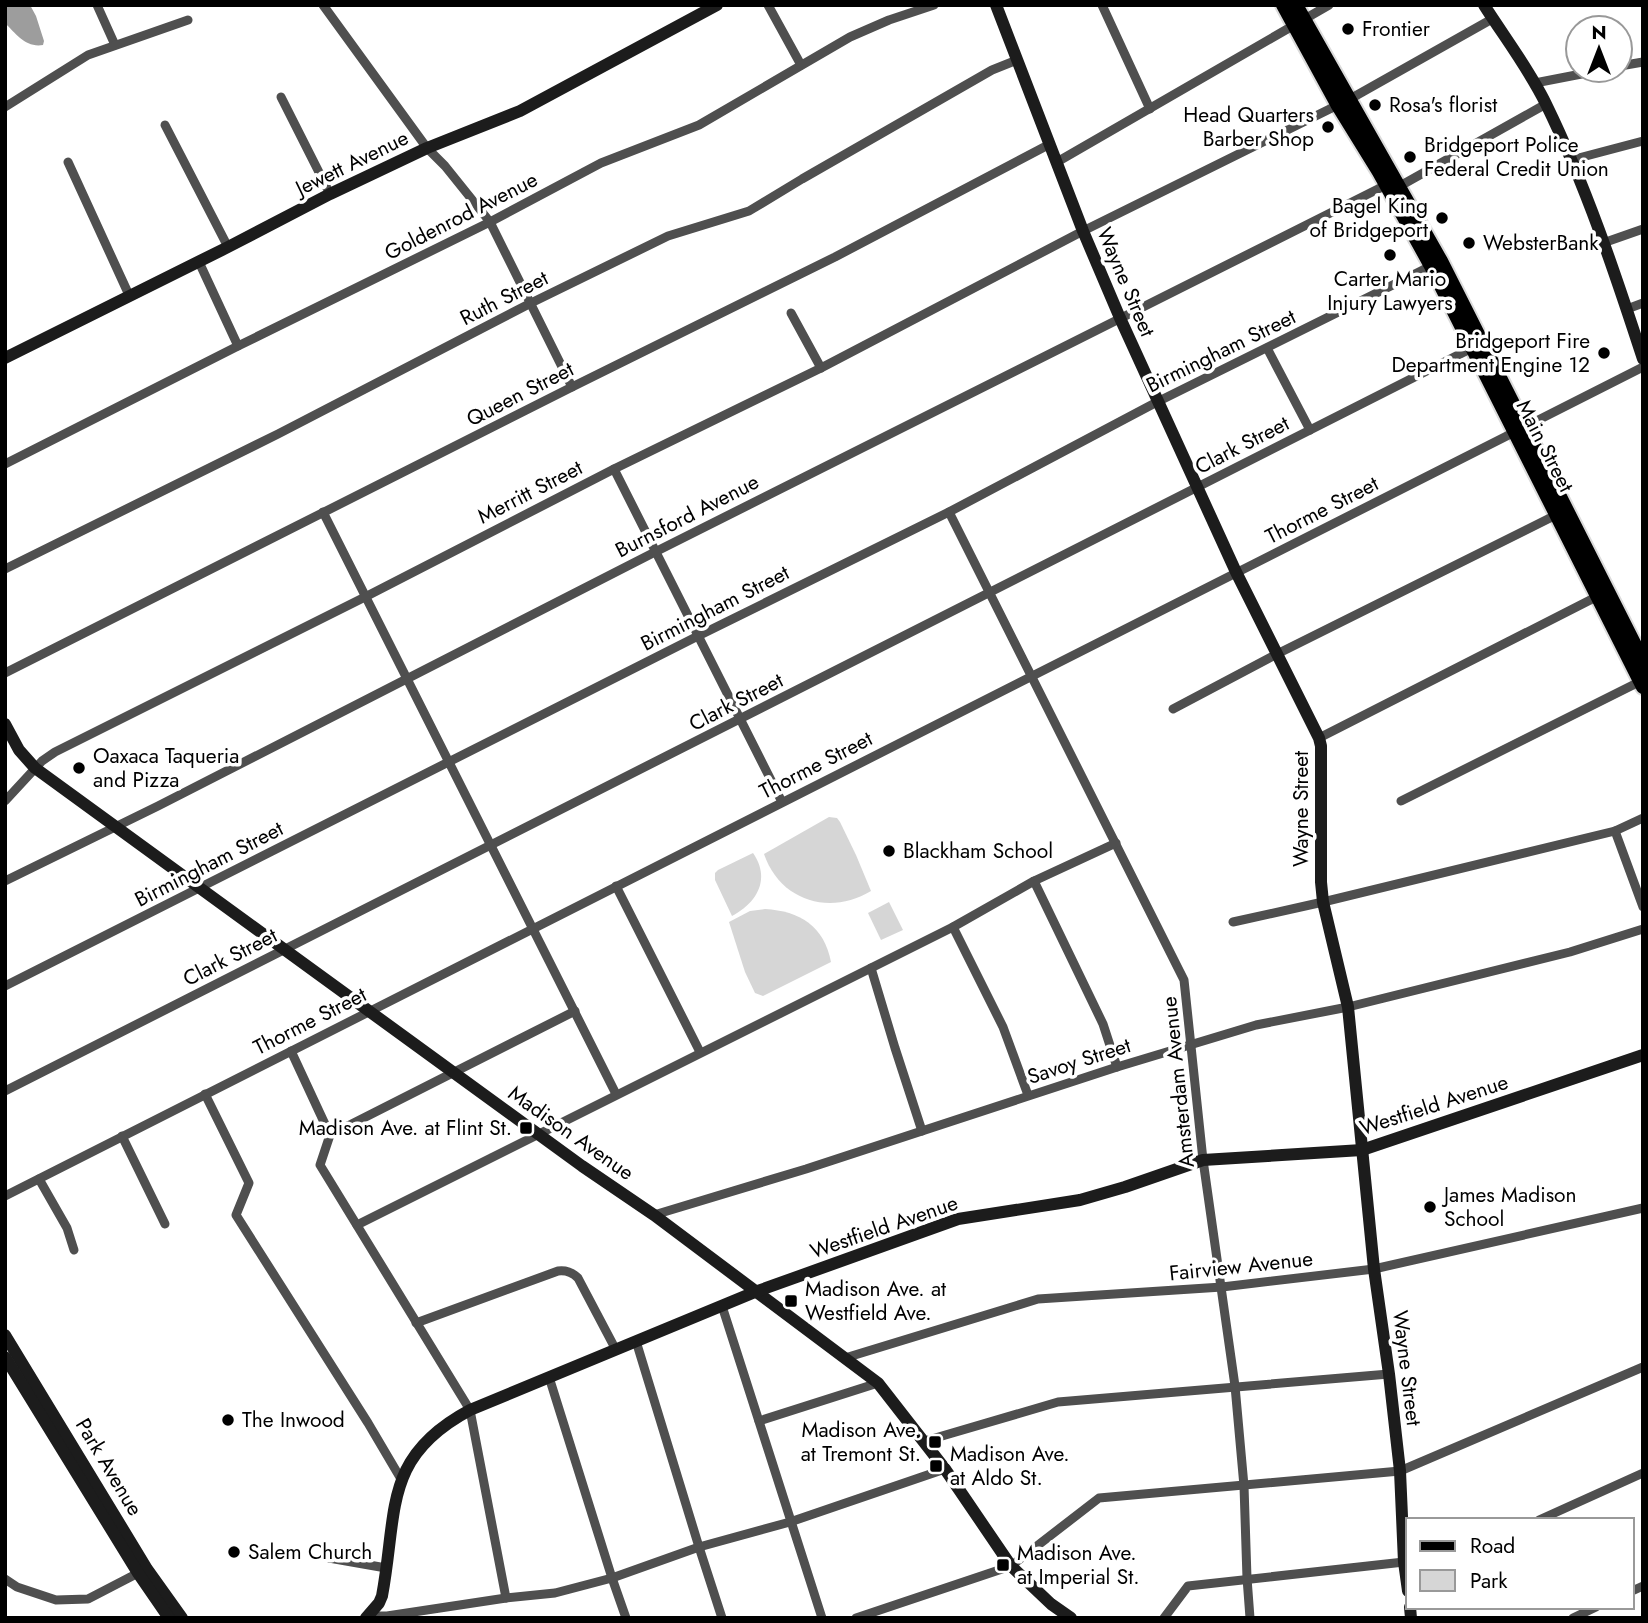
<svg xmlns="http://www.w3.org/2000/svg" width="1648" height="1623" font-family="Jost,sans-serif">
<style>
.green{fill:#d6d6d6}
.water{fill:#9d9d9d}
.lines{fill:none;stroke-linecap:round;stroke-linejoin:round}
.primary-casing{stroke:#dbdbdb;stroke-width:18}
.street{stroke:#4f4f4f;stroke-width:9}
.secondary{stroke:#1c1c1c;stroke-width:12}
.primary{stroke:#000;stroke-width:14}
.poi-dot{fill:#000;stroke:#fff;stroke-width:2.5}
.labels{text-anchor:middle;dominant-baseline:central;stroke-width:7;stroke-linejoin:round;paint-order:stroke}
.poi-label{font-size:21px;fill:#000;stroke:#fff;text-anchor:start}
.street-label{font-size:21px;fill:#000;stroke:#fff}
</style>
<rect width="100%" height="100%" fill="#fff"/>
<g class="green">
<path d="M 829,817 L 837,818 L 840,822 L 856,855 L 871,891 C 830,916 780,901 764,854 Z"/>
<path d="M 753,853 C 771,879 757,903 732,916 L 715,880 L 715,873 L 718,870 Z"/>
<path d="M 889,902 L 903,930 L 881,940 L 868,913 Z"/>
<path d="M 765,909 C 800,911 824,926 831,962 L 763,996 L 755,993 L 745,972 L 729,922 L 750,911 Z"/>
</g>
<path class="water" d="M 5,5 L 30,5 L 36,16 L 44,41 L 43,45 C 26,48 16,34 5,23 Z"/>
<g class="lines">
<defs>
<g id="primary">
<path d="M 1283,5 L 1337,104 L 1379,172 L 1431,266 L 1643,687"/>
<path d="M 1296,5 L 1441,261 L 1643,661"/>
</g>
</defs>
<use href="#primary" class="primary-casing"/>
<g class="street">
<path d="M 97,5 L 115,45"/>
<path d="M 323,5 L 427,148 L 445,166 L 490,222 L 572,387"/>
<path d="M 768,5 L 801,65"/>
<path d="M 1102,5 L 1150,109"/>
<path d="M 1620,66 L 1643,62"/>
<path d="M 1535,83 L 1602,70"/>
<path d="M 281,97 L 330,194"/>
<path d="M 5,107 L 88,55 L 188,20"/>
<path d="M 165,125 L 228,247"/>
<path d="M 1571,160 L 1643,141"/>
<path d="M 68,162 L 129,295"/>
<path d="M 1057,162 L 1329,5"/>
<path d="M 1603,243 L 1643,229"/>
<path d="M 199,262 L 238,346"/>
<path d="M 1627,309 L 1643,303"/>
<path d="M 791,313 L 821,368"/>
<path d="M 1267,348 L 1310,430"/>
<path d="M 5,464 L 238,346 L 490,222 L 601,163 L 699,125 L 850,37 L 889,20 L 934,5"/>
<path d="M 614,469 L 782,802"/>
<path d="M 323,512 L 616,1094"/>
<path d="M 949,512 L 1184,980 L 1203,1160 L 1235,1386 L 1244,1486 L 1247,1578 L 1250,1618"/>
<path d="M 5,569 L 278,434 L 531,303 L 668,236 L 749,211 L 802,179 L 992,70 L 1017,60"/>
<path d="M 5,673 L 572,387 L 835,257 L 1050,144"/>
<path d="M 1173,709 L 1277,654 L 1558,514"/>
<path d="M 1319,738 L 1600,595"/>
<path d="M 5,801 L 42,761 L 55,752 L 367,596 L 614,469 L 821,368 L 1083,231 L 1350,99 L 1492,19"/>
<path d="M 1401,801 L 1643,680"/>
<path d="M 1615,831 L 1643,907"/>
<path d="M 5,881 L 158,806 L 655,552 L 1386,185 L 1400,186 L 1546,104"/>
<path d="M 1034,881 L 1103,1024 L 1117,1067"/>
<path d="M 616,886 L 700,1052"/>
<path d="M 1233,922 L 1323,902 L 1615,831 L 1643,818"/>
<path d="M 953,927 L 1003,1027 L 1028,1095"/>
<path d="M 871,968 L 895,1048 L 922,1131"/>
<path d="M 5,986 L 698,636 L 949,512 L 1157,402 L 1433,265"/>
<path d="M 291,1051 L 330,1135 L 320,1165 L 470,1410 L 506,1598"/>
<path d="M 5,1091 L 1474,347"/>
<path d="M 205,1094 L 249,1183 L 236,1215 L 368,1423 L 401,1479"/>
<path d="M 330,1135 L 575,1011"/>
<path d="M 122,1136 L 165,1224"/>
<path d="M 39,1179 L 67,1228 L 74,1250"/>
<path d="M 5,1196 L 1643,367"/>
<path d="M 654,1215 L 806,1169 L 1117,1067 L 1256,1025 L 1348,1007 L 1570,952 L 1643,929"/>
<path d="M 357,1225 L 953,927 L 1034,881 L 1116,843"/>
<path d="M 722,1306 L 822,1618"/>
<path d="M 416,1323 L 558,1271 C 566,1270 572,1272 578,1278 L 616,1350"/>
<path d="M 636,1341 L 699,1547 L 722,1618"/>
<path d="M 845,1358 L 1038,1299 L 1222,1287 L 1374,1269 L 1643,1208"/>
<path d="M 549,1377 L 612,1578 L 626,1618"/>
<path d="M 759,1421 L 878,1383"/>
<path d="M 925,1441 L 1058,1402 L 1389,1374"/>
<path d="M 1539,1520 L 1643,1473"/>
<path d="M 329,1558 L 386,1568"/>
<path d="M 5,1579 L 17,1587 L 56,1600 L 88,1599 L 142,1571"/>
<path d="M 1632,1591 L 1643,1586"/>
<path d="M 368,1616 L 387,1616 L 506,1598 L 555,1593 L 612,1578 L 699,1547 L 790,1522 L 945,1469"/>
<path d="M 856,1618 L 1011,1566 L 1099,1498 L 1400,1471 L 1643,1367"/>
<path d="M 1164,1618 L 1188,1586 L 1404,1562"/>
<path d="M 1573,1618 L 1596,1607"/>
</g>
<g class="secondary">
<path d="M 996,5 L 1083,231 L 1120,318 L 1236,572 L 1319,738 L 1321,746 L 1321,882 L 1323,902 L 1348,1007 L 1374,1269 L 1389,1374 L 1400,1471 L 1404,1562 L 1408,1591"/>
<path d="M 1484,5 C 1505,38 1529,69 1546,104 C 1586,186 1615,273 1643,359"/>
<path d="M 5,358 L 228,247 L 330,194 L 427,148 L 520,111 L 717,5"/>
<path d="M 5,724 L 19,750 L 35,768 L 582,1166 L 654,1215 L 878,1383 L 945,1469 L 1011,1566 L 1051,1604 L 1071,1618"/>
<path d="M 5,1335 L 147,1569 L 182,1618"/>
<path d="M 5,1357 L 138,1573 L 169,1618"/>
<path d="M 1410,1607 L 1411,1618"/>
<path d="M 366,1618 L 379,1603 L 382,1596 C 398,1511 382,1457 470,1410 L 755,1292 L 958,1219 L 1080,1200 L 1125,1187 L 1203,1160 L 1362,1150 L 1643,1055"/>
</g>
<use href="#primary" class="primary"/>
</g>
<g class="poi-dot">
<circle cx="1348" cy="29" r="7"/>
<circle cx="1375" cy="105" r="7"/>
<circle cx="1328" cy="127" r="7"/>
<circle cx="1410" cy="157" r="7"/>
<circle cx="1442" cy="218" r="7"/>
<circle cx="1469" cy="243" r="7"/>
<circle cx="1390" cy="255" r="7"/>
<circle cx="1604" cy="353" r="7"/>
<circle cx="79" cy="768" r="7"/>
<circle cx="889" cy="851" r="7"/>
<rect x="519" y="1121" width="14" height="14" rx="3.5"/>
<circle cx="1430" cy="1207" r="7"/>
<rect x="784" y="1294" width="14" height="14" rx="3.5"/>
<circle cx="228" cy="1420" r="7"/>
<rect x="928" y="1435" width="14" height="14" rx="3.5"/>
<rect x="929" y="1459" width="14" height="14" rx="3.5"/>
<circle cx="234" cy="1552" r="7"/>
<rect x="996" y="1558" width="14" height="14" rx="3.5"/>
</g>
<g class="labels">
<g class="poi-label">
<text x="1362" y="29">Frontier</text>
<text x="1389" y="105">Rosa's florist</text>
<text x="1314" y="115" text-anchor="end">Head Quarters<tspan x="1314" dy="24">Barber Shop</tspan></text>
<text x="1424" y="145">Bridgeport Police<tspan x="1424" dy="24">Federal Credit Union</tspan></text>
<text x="1428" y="206" text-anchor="end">Bagel King<tspan x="1428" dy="24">of Bridgeport</tspan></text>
<text x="1483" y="243">WebsterBank</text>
<text x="1390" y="279" text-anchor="middle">Carter Mario<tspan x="1390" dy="24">Injury Lawyers</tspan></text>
<text x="1590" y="341" text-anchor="end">Bridgeport Fire<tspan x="1590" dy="24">Department Engine 12</tspan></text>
<text x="93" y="756">Oaxaca Taqueria<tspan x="93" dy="24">and Pizza</tspan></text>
<text x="903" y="851">Blackham School</text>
<text x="512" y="1128" text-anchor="end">Madison Ave. at Flint St.</text>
<text x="1444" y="1195">James Madison<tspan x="1444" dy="24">School</tspan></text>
<text x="805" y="1289">Madison Ave. at<tspan x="805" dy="24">Westfield Ave.</tspan></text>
<text x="242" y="1420">The Inwood</text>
<text x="921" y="1430" text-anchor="end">Madison Ave.<tspan x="921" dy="24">at Tremont St.</tspan></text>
<text x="950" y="1454">Madison Ave.<tspan x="950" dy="24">at Aldo St.</tspan></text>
<text x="248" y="1552">Salem Church</text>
<text x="1017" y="1553">Madison Ave.<tspan x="1017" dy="24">at Imperial St.</tspan></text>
</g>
<g class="street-label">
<text transform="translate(352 163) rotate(-26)">Jewett Avenue</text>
<text transform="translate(461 216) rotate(-27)">Goldenrod Avenue</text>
<text transform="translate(1126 282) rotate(67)">Wayne Street</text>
<text transform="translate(504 298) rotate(-27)">Ruth Street</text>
<text transform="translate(1221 351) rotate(-26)">Birmingham Street</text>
<text transform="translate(520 394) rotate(-27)">Queen Street</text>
<text transform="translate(1242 445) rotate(-27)">Clark Street</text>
<text transform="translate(1545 446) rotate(63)">Main Street</text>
<text transform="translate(530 492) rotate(-27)">Merritt Street</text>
<text transform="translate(1322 510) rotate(-27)">Thorme Street</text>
<text transform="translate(687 516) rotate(-27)">Burnsford Avenue</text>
<text transform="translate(715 608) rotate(-27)">Birmingham Street</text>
<text transform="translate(736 702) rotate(-27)">Clark Street</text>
<text transform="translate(816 765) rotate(-27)">Thorme Street</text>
<text transform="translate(1301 809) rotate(-90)">Wayne Street</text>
<text transform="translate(209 864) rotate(-27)">Birmingham Street</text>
<text transform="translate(230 957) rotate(-27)">Clark Street</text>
<text transform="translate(310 1021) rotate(-27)">Thorme Street</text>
<text transform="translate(1079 1061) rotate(-18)">Savoy Street</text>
<text transform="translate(1178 1082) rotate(-96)">Amsterdam Avenue</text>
<text transform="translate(1434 1105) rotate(-18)">Westfield Avenue</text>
<text transform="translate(571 1133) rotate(35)">Madison Avenue</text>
<text transform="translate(884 1227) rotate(-19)">Westfield Avenue</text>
<text transform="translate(1241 1266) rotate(-6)">Fairview Avenue</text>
<text transform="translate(1407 1368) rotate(83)">Wayne Street</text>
<text transform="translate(109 1467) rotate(59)">Park Avenue</text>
</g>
</g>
<rect width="1648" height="1623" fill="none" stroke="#000000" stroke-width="14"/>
<rect x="1406" y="1518" width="228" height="91" fill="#ffffff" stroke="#999999" stroke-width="2"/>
<rect x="1420" y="1541" width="35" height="10" fill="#000000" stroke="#999999" stroke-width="2"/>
<text x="1470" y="1553" font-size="21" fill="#000000">Road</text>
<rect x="1420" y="1570" width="35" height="21" fill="#d6d6d6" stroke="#999999" stroke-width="2"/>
<text x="1470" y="1588" font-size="21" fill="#000000">Park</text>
<g transform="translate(1599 49)"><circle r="33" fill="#ffffff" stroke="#999999" stroke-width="2"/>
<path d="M0-5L12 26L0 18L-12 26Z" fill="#000000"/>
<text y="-10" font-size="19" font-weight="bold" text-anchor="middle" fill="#000000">N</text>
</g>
</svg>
